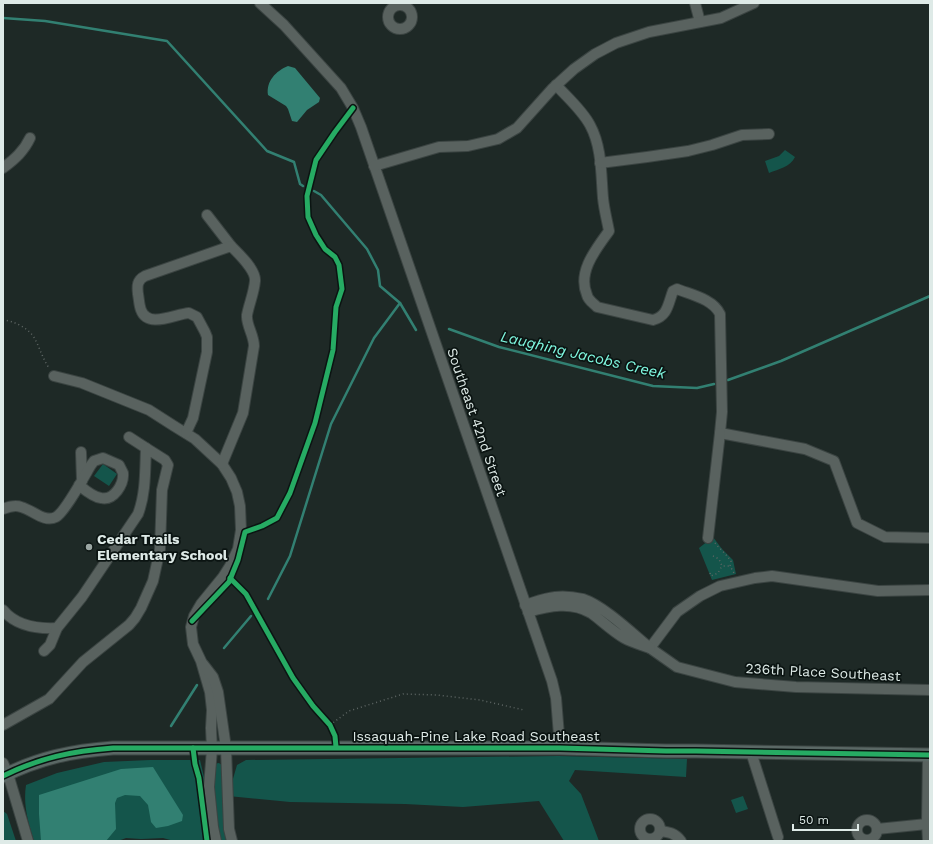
<svg xmlns="http://www.w3.org/2000/svg" width="933" height="844" font-family="'Work Sans',sans-serif">
<style>
.green{fill:#14554b}
.water{fill:#328072}
.lines{fill:none;stroke-linecap:round;stroke-linejoin:round}
.stream{stroke:#328072;stroke-width:2.5}
.minor-casing{stroke:#3b4442;stroke-width:12}
.major-casing{stroke:#3b4442;stroke-width:15}
.path{stroke:#5f6765;stroke-width:1.5;stroke-dasharray:1 3;stroke-linecap:butt}
.minor{stroke:#59625f;stroke-width:10}
.major{stroke:#5a6865;stroke-width:13}
.cycleway-casing{stroke:#0b1412;stroke-width:8}
.cycleway{stroke:#26ab63;stroke-width:5}
.poi-dot{fill:#9ba6a3;stroke:#0b1412;stroke-width:1.5}
.labels{text-anchor:middle;dominant-baseline:central;stroke-width:3.5;stroke-linejoin:round;paint-order:stroke}
.street-label{font-size:14px;fill:#deeae7;stroke:#0b1412}
.poi-label{font-size:14px;font-weight:bold;fill:#deeae7;stroke:#0b1412;text-anchor:start}
.water-label{font-size:15px;font-style:italic;fill:#80f9e1;stroke:#0b1412}
</style>
<rect width="100%" height="100%" fill="#1e2926"/>
<g class="green">
<path d="M 785,150 L 795,157 C 790,167 779,169 769,173 L 765,161 L 779,156 Z"/>
<path d="M 103,464 L 117,474 L 109,486 L 94,476 Z"/>
<path d="M 713,537 L 722,549 L 733,560 L 736,574 L 712,580 L 699,548 Z"/>
<path d="M 558,756 L 687,759 L 686,777 L 575,770 L 569,781 L 581,794 L 599,841 L 564,841 L 539,801 L 463,807 L 405,804 L 290,802 L 228,796 L 237,765 L 246,760 Z"/>
<path d="M 150,760 L 200,760 L 204,777 L 205,813 L 207,841 L 174,841 L 163,838 L 141,839 L 126,838 L 118,841 L 34,841 C 28,822 23,805 26,785 L 57,773 L 104,762 Z"/>
<path d="M 219,763 L 223,766 L 222,796 L 226,841 L 220,841 L 216,827 L 213,764 Z"/>
<path d="M 743,796 L 748,809 L 736,813 L 731,800 Z"/>
<path d="M 3,811 L 7,814 L 16,841 L 3,841 Z"/>
</g>
<g class="water">
<path d="M 288,66 L 295,68 L 320,98 L 319,102 L 307,110 L 297,122 L 292,121 L 288,109 L 286,106 L 268,95 C 266,81 276,71 288,66 Z"/>
<path d="M 153,767 L 183,815 L 182,821 L 168,826 L 156,828 L 151,822 L 148,805 L 140,796 L 125,795 L 117,798 L 115,803 L 116,829 L 106,841 L 41,841 L 39,814 L 39,795 L 121,769 Z"/>
</g>
<g class="lines">
<g class="stream">
<path d="M 3,18 L 45,21 L 167,41 L 267,151 L 294,162 L 300,184 L 303,186"/>
<path d="M 314,191 L 321,195 L 367,249 L 378,270 L 380,286 L 400,303 L 416,330"/>
<path d="M 449,329 L 499,347 L 653,386 L 697,388 L 714,384"/>
<path d="M 728,380 L 781,361 L 930,296"/>
<path d="M 268,599 L 290,556 L 331,424 L 374,338 L 400,303"/>
<path d="M 224,648 L 251,616"/>
<path d="M 171,726 L 197,685"/>
</g>
<defs>
<g id="minor">
<path d="M 260,3 L 284,25 L 341,88 L 353,108 L 361,127 L 552,681 L 556,698 L 560,748"/>
<path d="M 695,3 L 700,22"/>
<circle cx="400" cy="17" r="12"/>
<path d="M 556,85 C 568,98 582,110 590,125 C 602,147 601,174 603,198 C 604,209 607,220 609,231 C 596,249 577,272 587,295 C 588,300 593,303 597,307 L 653,320 C 668,316 668,304 673,291 L 677,289 C 692,295 713,299 720,314 L 722,412 L 720,433 L 805,449 L 834,461 L 857,523 L 885,537 L 930,538"/>
<path d="M 600,163 L 647,157 L 688,151 L 712,145 L 742,135 L 769,134"/>
<path d="M 374,166 L 439,147 L 468,146 L 498,139 L 517,128 L 552,89 L 574,69 L 595,54 L 616,43 L 649,32 L 721,18 L 754,3"/>
<path d="M 3,168 C 15,159 24,151 30,138"/>
<path d="M 207,215 L 231,246"/>
<path d="M 54,376 L 82,383 L 149,410 L 174,426 L 195,439 L 222,464 L 231,478 L 237,492 L 240,506 L 241,530 L 238,549 L 230,566 L 223,577 L 201,604 L 194,616 L 191,627 L 193,644 L 201,661 L 210,692 L 212,710 L 211,728 L 212,749 L 209,787 L 213,827 L 216,841"/>
<path d="M 186,433 L 193,418 L 207,352 L 207,337 L 205,332 L 197,317 L 189,313 C 175,314 148,329 141,310 C 139,305 139,299 138,294 C 137,286 137,280 145,276 L 231,246 C 239,254 256,270 255,281 C 254,293 249,304 247,315 C 246,325 254,335 254,346 L 243,413 L 222,464"/>
<path d="M 129,437 L 146,448"/>
<path d="M 81,452 L 82,481"/>
<path d="M 3,509 C 8,507 16,505 21,507 C 33,510 44,523 56,517 C 65,512 85,475 91,465 L 94,461 L 103,458 L 119,465 L 123,473 C 124,484 114,501 101,498 C 93,497 85,490 79,485"/>
<path d="M 708,538 L 720,433"/>
<path d="M 930,590 L 878,591 L 772,576 L 755,578 L 720,586 L 700,596 L 677,612 L 650,648 L 677,667 L 735,682 L 796,687 L 930,690"/>
<path d="M 525,605 C 535,602 545,598 555,597 C 564,596 574,597 583,599 C 604,606 633,634 650,648 C 641,645 631,642 624,638 C 612,631 602,621 591,613 C 571,601 549,606 528,612"/>
<path d="M 3,610 C 16,626 37,629 57,628"/>
<path d="M 203,664 L 213,677 L 218,692 L 226,748 L 229,829 L 232,841"/>
<path d="M 3,725 L 49,699 L 83,662 L 129,625 L 135,618 L 141,608 L 153,581 L 160,549 L 162,490 L 168,465 L 165,460 L 146,448 C 145,470 146,493 138,514 L 82,597 L 57,628 L 50,645 L 44,651"/>
<path d="M 751,752 L 778,837"/>
<path d="M 928,755 L 927,824 L 928,841"/>
<path d="M 3,763 L 8,774 L 28,841"/>
<circle cx="650" cy="829" r="10"/>
<circle cx="867" cy="830" r="10"/>
<path d="M 877,829 L 927,824"/>
<path d="M 660,831 C 669,832 675,833 681,841"/>
</g>
<path id="major" d="M 3,776 C 39,758 72,751 113,748 L 560,748 L 666,751 L 696,751 L 930,755"/>
</defs>
<use href="#minor" class="minor-casing"/>
<use href="#major" class="major-casing"/>
<g class="path">
<path d="M 3,320 C 14,321 29,328 35,339 C 40,349 43,359 49,368"/>
<path d="M 715,543 C 720,549 727,555 731,561 L 730,566 L 734,573"/>
<path d="M 713,556 L 719,559 L 722,566 L 730,566"/>
<path d="M 710,573 L 711,576 L 718,573 L 722,566"/>
<path d="M 330,725 L 349,711 L 403,694 L 437,695 L 480,700 L 524,710"/>
</g>
<use href="#minor" class="minor"/>
<use href="#major" class="major"/>
<defs>
<g id="cycleway">
<path d="M 230,578 L 246,594 L 293,678 L 313,706 L 330,725 L 335,736 L 336,747"/>
<path d="M 192,621 L 229,582 L 238,560 L 245,532 L 262,526 L 277,518 L 290,493 L 315,423 L 333,350 L 336,307 L 342,289 L 339,265 L 335,257 L 325,249 L 316,235 L 308,217 L 307,196 L 316,160 L 335,132 L 353,108"/>
<path d="M 193,748 L 195,764 L 199,778 L 207,841"/>
<path d="M 3,776 C 39,758 72,751 113,748 L 560,748 L 666,751 L 696,751 L 930,755"/>
</g>
</defs>
<use href="#cycleway" class="cycleway-casing"/>
<use href="#cycleway" class="cycleway"/>
</g>
<circle class="poi-dot" cx="89" cy="547" r="4"/>
<g class="labels">
<g class="street-label">
<text transform="translate(477 422) rotate(71)">Southeast 42nd Street</text>
<text transform="translate(823 672) rotate(3)">236th Place Southeast</text>
<text x="476" y="736">Issaquah-Pine Lake Road Southeast</text>
</g>
<g class="poi-label">
<text x="97" y="539">Cedar Trails<tspan x="97" dy="16">Elementary School</tspan></text>
</g>
<g class="water-label">
<text transform="translate(583 355) rotate(13)">Laughing Jacobs Creek</text>
</g>
</g>
<rect width="933" height="844" fill="none" stroke="#deeae7" stroke-width="8"/>
<path d="M793 824v6h65v-6" fill="none" stroke="#deeae7" stroke-width="2"/>
<text x="799" y="824" font-size="12" fill="#deeae7" stroke="#0b1412" stroke-width="3" paint-order="stroke">50 m</text>
</svg>
